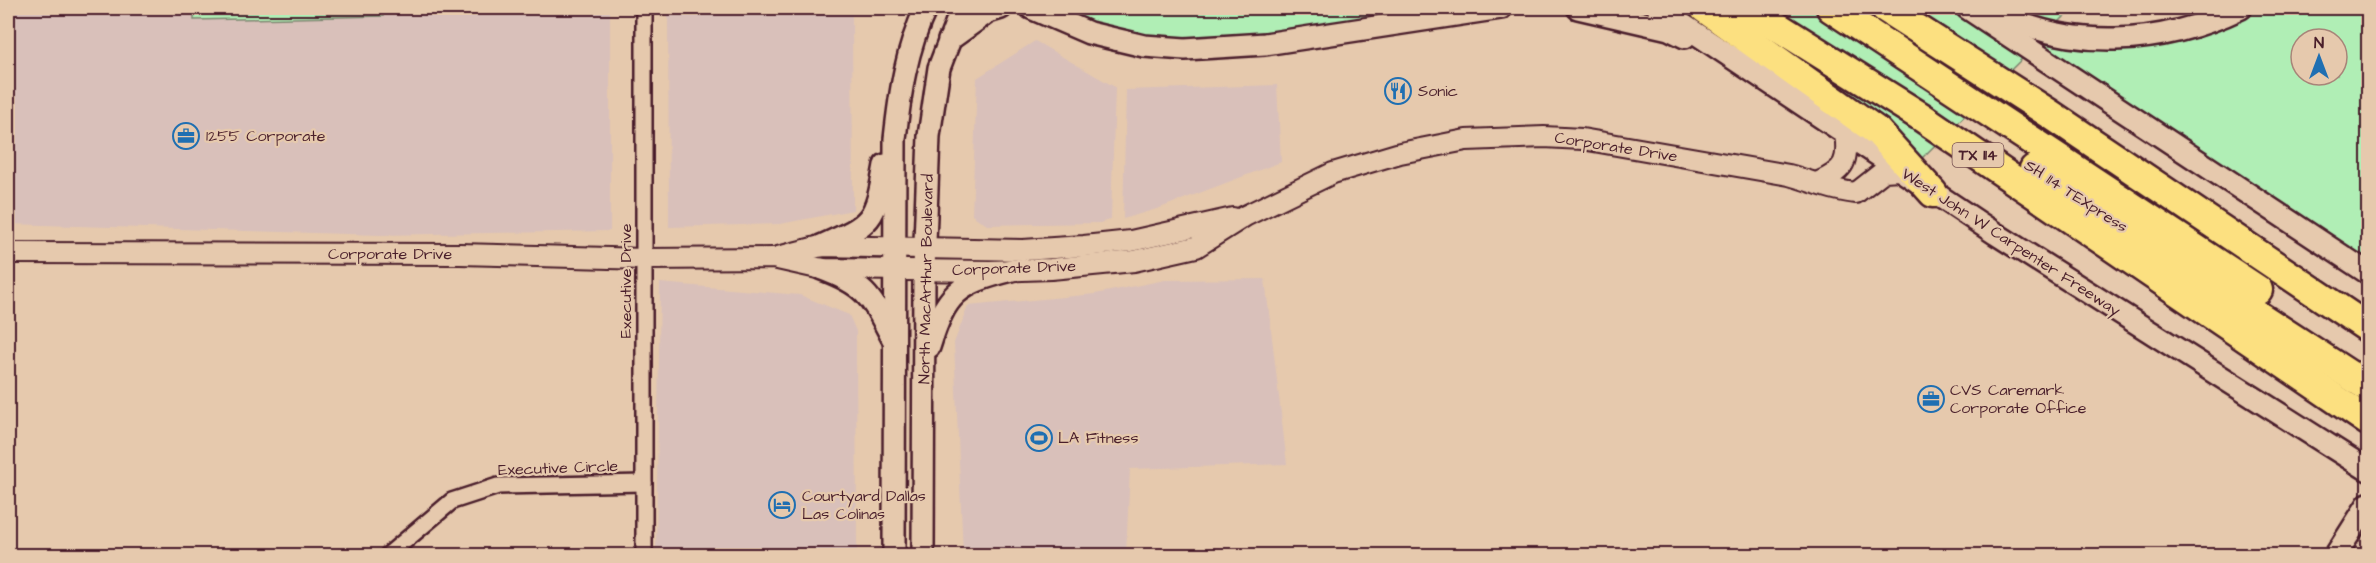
<svg xmlns="http://www.w3.org/2000/svg" width="2376" height="563" font-family="'Architects Daughter',sans-serif">
<style>
.built{fill:#d9c0ba}
.green{fill:#b0eeb5;stroke:#7d8670;stroke-width:1.5;fill-rule:evenodd}
.lines{fill:none;stroke-linecap:round;stroke-linejoin:round}
.minor-casing{stroke:#4a1f2b;stroke-width:20}
.tertiary-casing{stroke:#4a1f2b;stroke-width:24}
.secondary-casing{stroke:#4a1f2b;stroke-width:26}
.motorway-casing{stroke:#4a1f2b;stroke-width:33}
.minor{stroke:#e6c9ad;stroke-width:15}
.tertiary{stroke:#e6c9ad;stroke-width:20}
.secondary{stroke:#e6c9ad;stroke-width:21}
.motorway{stroke:#fce080;stroke-width:28}
.labels{text-anchor:middle;dominant-baseline:central;stroke-width:4.5;stroke-linejoin:round;paint-order:stroke}
.shield{fill:#e6c9ad;stroke:#795252;stroke-width:1.5}
.shield-label{font-size:15px;font-weight:bold;fill:#4a1f2b}
.poi-label{font-size:16px;fill:#4a1f2b;stroke:#e6c9ad;text-anchor:start}
.street-label{font-size:16px;fill:#4a1f2b;stroke:#e6c9ad}
</style>
<rect width="100%" height="100%" fill="#e6c9ad"/>
<filter id="ink" filterUnits="userSpaceOnUse"><feTurbulence type="fractalNoise" baseFrequency=".0167" numOctaves="2"/><feDisplacementMap in="SourceGraphic" scale="12" xChannelSelector="R" yChannelSelector="G"/><feConvolveMatrix kernelMatrix="1 2 1 2 8 2 1 2 1" color-interpolation-filters="sRGB"/></filter>
<g filter="url(#ink)">
<g class="built">
<path d="M 8,8 L 610,8 L 610,231 L 380,235 L 8,224 Z"/>
<path d="M 668,8 L 852,8 L 853,210 L 780,224 L 669,227 Z"/>
<path d="M 1035,41 L 1115,87 L 1111,219 L 1100,223 L 987,225 L 972,215 L 977,78 Z"/>
<path d="M 1277,85 L 1281,162 L 1160,208 L 1123,219 L 1126,90 Z"/>
<path d="M 1265,279 L 1287,464 L 1130,469 L 1126,555 L 963,555 L 954,343 L 968,306 L 1095,294 L 1165,280 Z"/>
<path d="M 660,283 L 800,295 L 849,315 L 856,331 L 857,555 L 656,555 Z"/>
</g>
<g class="green">
<path d="M 194,8 L 383,8 L 383,16 L 194,20 Z"/>
<path d="M 1048,8 L 1440,8 L 1214,46 L 1144,42 Z"/>
<path d="M 1600,8 L 2073,8 L 2041,40 L 2132,50 L 2174,43 L 2205,33 L 2258,8 L 2368,8 L 2368,265 L 2034,47 L 1917,163 L 1778,75 ZM 2301,39 L 2337,39 L 2337,75 L 2301,75 Z"/>
</g>
<g class="lines">
<defs>
<g id="minor">
<path d="M 387,556 L 452,501 L 498,486 L 644,483"/>
<path d="M 644,556 L 644,8"/>
</g>
<g id="tertiary">
<path d="M 1819,182 C 1845,170 1849,161 1845,133"/>
<path d="M 8,253 L 460,254 L 645,259 L 773,258 L 822,269 L 990,271 L 1051,269 L 1134,261 L 1196,247 L 1245,216 L 1333,173 L 1400,153 L 1466,140 L 1544,137 L 1582,139 L 1789,175 C 1812,181 1832,191 1856,193 L 1884,171 L 1899,170"/>
<path d="M 778,257 L 821,246 L 1023,250 L 1084,246 L 1131,241 L 1233,218"/>
</g>
<g id="secondary">
<path d="M 1031,8 L 1089,33 L 1144,46 L 1185,49 L 1265,44 L 1501,8"/>
<path d="M 1578,8 L 1669,29 L 1685,37"/>
<path d="M 1658,8 L 1996,234 L 2368,470"/>
<path d="M 1967,8 L 2368,273"/>
<path d="M 1991,10 C 2070,52 2162,46 2241,8"/>
<path d="M 949,40 L 988,12 L 1001,8"/>
<path d="M 821,246 C 873,223 875,222 885,165"/>
<path d="M 822,269 C 868,286 871,298 893,339"/>
<path d="M 929,347 C 946,293 957,284 1012,270"/>
<path d="M 894,556 L 895,139 C 900,93 906,50 926,8"/>
<path d="M 923,556 L 924,269 L 929,136 L 939,68 L 962,8"/>
<path d="M 2335,556 L 2368,504"/>
</g>
<g id="motorway">
<path d="M 1704,8 L 1878,132 L 1933,193"/>
<path d="M 1748,8 L 1920,116 L 2368,421"/>
<path d="M 1831,8 L 2258,290"/>
<path d="M 1885,8 L 2050,114 L 2368,328"/>
<path d="M 2034,169 L 2368,387"/>
</g>
</defs>
<use href="#minor" class="minor-casing"/>
<use href="#tertiary" class="tertiary-casing"/>
<use href="#secondary" class="secondary-casing"/>
<use href="#motorway" class="motorway-casing"/>
<use href="#minor" class="minor"/>
<use href="#tertiary" class="tertiary"/>
<use href="#secondary" class="secondary"/>
<use href="#motorway" class="motorway"/>
</g>
</g>
<defs>
<symbol id="restaurant-ring" viewBox="-11 -11 22 22"><circle r="9.5" fill="#e6c9ad" stroke="#1f6fb2" stroke-width="1.5"/><path d="M-5-6h1v4h1v-4h1v4h1v-4h1v5L-1.5 .5V6h-2V.5L-5-1ZM5-6V6H3V1.5H1.5Q1.5-4 5-6Z" fill="#1f6fb2"/></symbol>
<symbol id="office-ring" viewBox="-11 -11 22 22"><circle r="9.5" fill="#e6c9ad" stroke="#1f6fb2" stroke-width="1.5"/><path d="M-6-3h4V-5.5h4V-3h4V5H-6ZM-1-4.5V-3h2v-1.5ZM-6 0V1H6V0Z" fill="#1f6fb2"/></symbol>
<symbol id="stadium-ring" viewBox="-11 -11 22 22"><circle r="9.5" fill="#e6c9ad" stroke="#1f6fb2" stroke-width="1.5"/><path d="M0-5a6.5 5 0 1 0 0 10a6.5 5 0 1 0 0-10ZM-3.5-1.8h7v3.6h-7Z" fill="#1f6fb2"/></symbol>
<symbol id="hotel-ring" viewBox="-11 -11 22 22"><circle r="9.5" fill="#e6c9ad" stroke="#1f6fb2" stroke-width="1.5"/><path d="M-6-4.5h1.5V1H6V5H4.5V3h-9V5H-6ZM-4 0a1.8 1.8 0 1 1 3.6 0ZM.5 0V-2.5h3Q6-2.5 6 0Z" fill="#1f6fb2"/></symbol>
</defs>
<g fill-rule="evenodd">
<use href="#restaurant-ring" x="1383" y="76" width="30" height="30"/>
<use href="#office-ring" x="171" y="121" width="30" height="30"/>
<use href="#office-ring" x="1916" y="384" width="30" height="30"/>
<use href="#stadium-ring" x="1024" y="423" width="30" height="30"/>
<use href="#hotel-ring" x="767" y="490" width="30" height="30"/>
</g>
<g class="labels">
<rect class="shield" x="1952.5" y="143" width="51" height="24" rx="4.5"/>
<g class="shield-label">
<text x="1978" y="155">TX 114</text>
</g>
<g class="poi-label">
<text x="1418" y="91">Sonic</text>
<text x="206" y="136">1255 Corporate</text>
<text x="1950" y="390">CVS Caremark<tspan x="1950" dy="18">Corporate Office</tspan></text>
<text x="1058" y="438">LA Fitness</text>
<text x="802" y="496">Courtyard Dallas<tspan x="802" dy="18">Las Colinas</tspan></text>
</g>
<g class="street-label">
<text transform="translate(1616 147) rotate(9)">Corporate Drive</text>
<text transform="translate(2076 196) rotate(33)">SH 114 TEXpress</text>
<text transform="translate(2011 242) rotate(33)">West John W Carpenter Freeway</text>
<text x="390" y="254">Corporate Drive</text>
<text transform="translate(1014 268) rotate(-2)">Corporate Drive</text>
<text transform="translate(926 279) rotate(-89)">North MacArthur Boulevard</text>
<text transform="translate(626 281) rotate(-90)">Executive Drive</text>
<text transform="translate(558 468) rotate(-2)">Executive Circle</text>
</g>
</g>
<rect width="2376" height="563" fill="none" stroke="#e6c9ad" stroke-width="30"/>
<rect x="15" y="15" width="2346" height="533" fill="none" stroke="#4a1f2b" stroke-width="2" filter="url(#ink)"/>
<g transform="translate(2319 57)"><circle r="28" fill="#e6c9ad" stroke="#a88579" stroke-width="1.5"/>
<path d="M0-4.5L10 22L0 15L-10 22Z" fill="#1f6fb2"/>
<text y="-9" font-size="16" font-weight="bold" text-anchor="middle" fill="#4a1f2b">N</text>
</g>
</svg>
